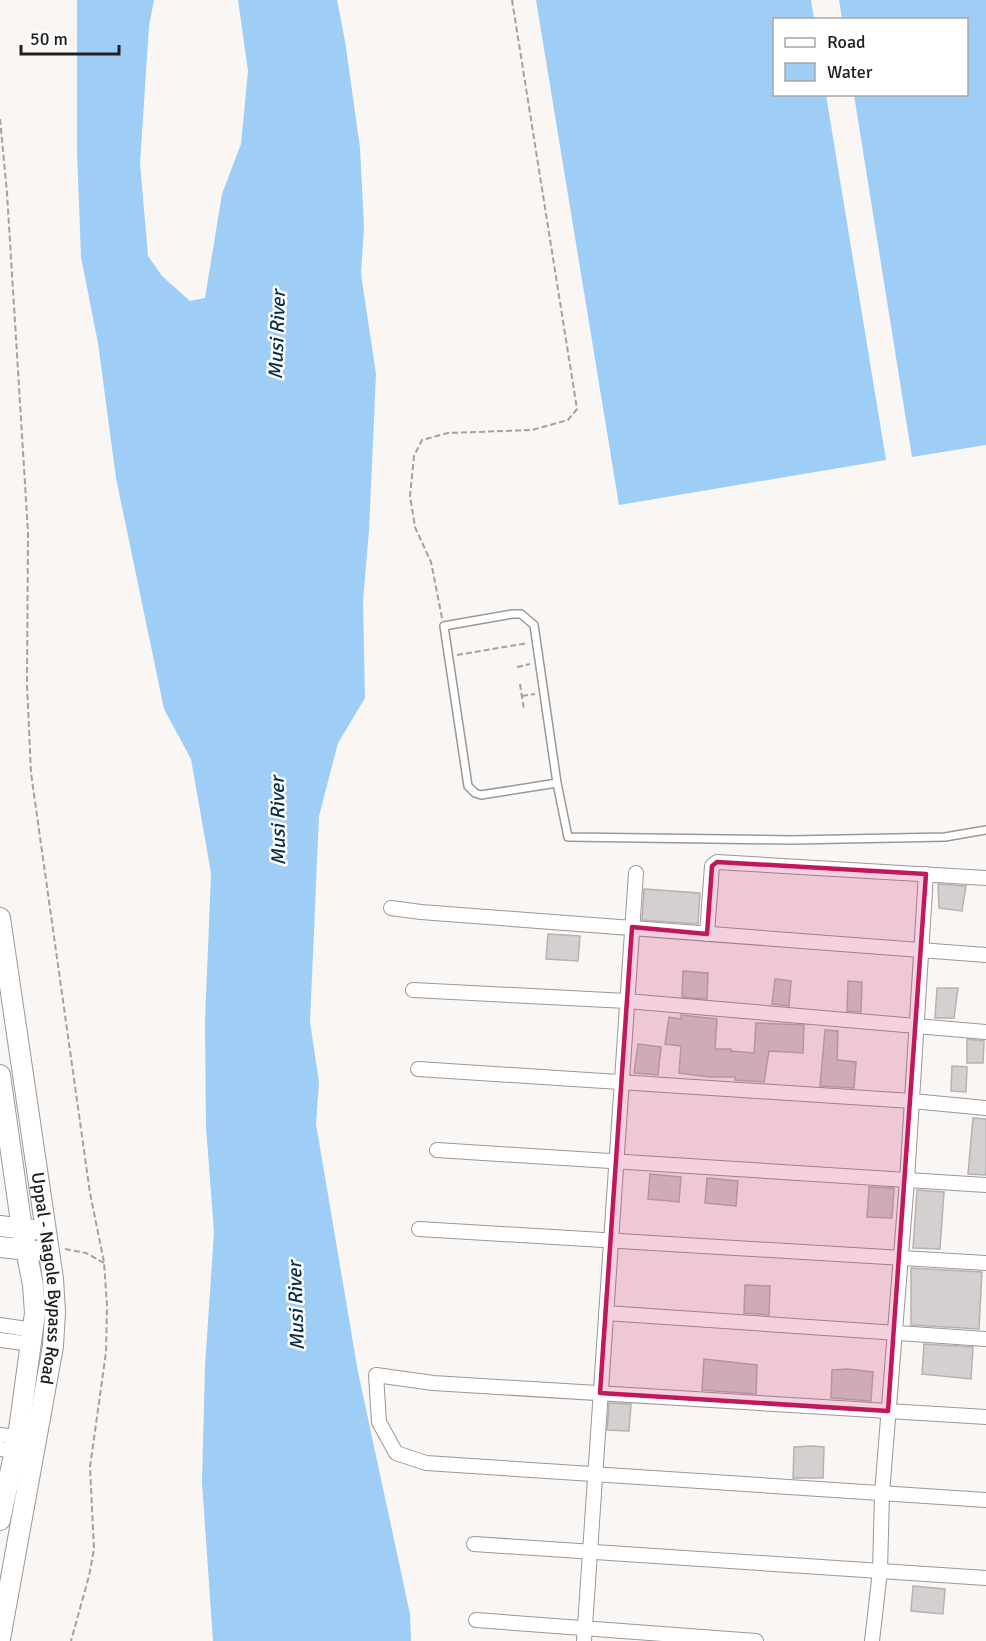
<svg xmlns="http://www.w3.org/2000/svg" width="986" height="1641" font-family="Signika,sans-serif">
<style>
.water{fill:#9ecdf6}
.building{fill:#d3d0cf;stroke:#b5b2b1;stroke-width:1.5}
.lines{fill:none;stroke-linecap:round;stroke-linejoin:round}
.lane-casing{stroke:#9b9896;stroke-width:10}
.street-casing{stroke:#9b9896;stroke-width:16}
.secondary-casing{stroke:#9b9896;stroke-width:22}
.path{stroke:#a4a1a0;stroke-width:2;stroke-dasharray:6 3;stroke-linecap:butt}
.lane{stroke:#fff;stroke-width:7}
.street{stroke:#fff;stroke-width:14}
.secondary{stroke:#fff;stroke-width:20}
.marked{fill:#c2185b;fill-opacity:0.2;stroke:#c2185b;stroke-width:4.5;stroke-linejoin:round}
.labels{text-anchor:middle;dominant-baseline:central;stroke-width:5;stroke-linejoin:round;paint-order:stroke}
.street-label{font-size:18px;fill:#212020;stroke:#fff}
.water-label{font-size:20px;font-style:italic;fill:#082d48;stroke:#fff}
</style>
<rect width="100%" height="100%" fill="#f9f6f4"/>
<g class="water">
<path d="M 77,0 L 154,0 L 149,26 L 140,163 L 148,256 L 162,276 L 190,301 L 205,298 L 222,194 L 241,144 L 248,71 L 238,0 L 337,0 L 345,41 L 360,148 L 364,227 L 361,274 L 376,374 L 369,530 L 363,601 L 365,698 L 338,743 L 319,816 L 310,1022 L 319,1082 L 316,1124 L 358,1372 L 410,1614 L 411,1641 L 213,1641 L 202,1482 L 205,1367 L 214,1232 L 206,1127 L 205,1022 L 211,873 L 191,759 L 164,709 L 116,478 L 98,343 L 81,257 L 77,151 Z"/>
<path d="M 536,0 L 811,0 L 814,19 L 774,20 L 774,94 L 826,95 L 886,460 L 619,505 Z"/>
<path d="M 839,0 L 986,0 L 986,445 L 912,457 L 854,95 L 966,94 L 966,20 L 842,19 Z"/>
</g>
<g class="building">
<path d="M 938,884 L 966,886 L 962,911 L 939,908 Z"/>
<path d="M 644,889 L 700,893 L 698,924 L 642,920 Z"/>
<path d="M 548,934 L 580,936 L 578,961 L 546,959 Z"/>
<path d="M 683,971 L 708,973 L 707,999 L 682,997 Z"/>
<path d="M 775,979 L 791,981 L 789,1006 L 772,1004 Z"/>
<path d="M 848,981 L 862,982 L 861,1012 L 847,1011 Z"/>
<path d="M 937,988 L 958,988 L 954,1018 L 935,1018 Z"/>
<path d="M 681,1015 L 717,1019 L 715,1049 L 731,1049 L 731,1051 L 754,1053 L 756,1023 L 804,1025 L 803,1053 L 769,1051 L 764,1082 L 735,1080 L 735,1077 L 710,1077 L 679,1073 L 681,1046 L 665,1044 L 669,1017 L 681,1019 Z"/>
<path d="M 825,1030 L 838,1031 L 837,1060 L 856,1062 L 854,1088 L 820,1086 Z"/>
<path d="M 967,1039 L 984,1041 L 983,1063 L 967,1063 Z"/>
<path d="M 638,1044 L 661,1047 L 658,1075 L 634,1073 Z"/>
<path d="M 952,1066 L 967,1067 L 966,1092 L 951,1091 Z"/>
<path d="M 973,1118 L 986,1119 L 986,1175 L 968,1174 Z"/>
<path d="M 650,1174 L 681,1177 L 679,1202 L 648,1199 Z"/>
<path d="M 707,1178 L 738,1181 L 736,1206 L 705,1203 Z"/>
<path d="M 869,1187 L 894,1188 L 892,1218 L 867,1217 Z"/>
<path d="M 917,1190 L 944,1192 L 940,1249 L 913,1248 Z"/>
<path d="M 911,1268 L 982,1272 L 979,1329 L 911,1325 Z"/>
<path d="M 745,1285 L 770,1286 L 769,1315 L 744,1313 Z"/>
<path d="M 924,1344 L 973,1347 L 971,1379 L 922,1374 Z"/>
<path d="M 704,1359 L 757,1365 L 756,1394 L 702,1390 Z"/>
<path d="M 848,1369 L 873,1372 L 871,1401 L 831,1398 L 832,1370 Z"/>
<path d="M 609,1403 L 631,1404 L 629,1431 L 607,1430 Z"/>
<path d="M 812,1446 L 824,1447 L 823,1478 L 793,1478 L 794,1447 Z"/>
<path d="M 913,1586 L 945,1589 L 943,1614 L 911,1611 Z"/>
</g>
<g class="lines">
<defs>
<path id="lane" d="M 557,783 L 481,795 L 475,793 L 468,786 L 444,626 L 512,614 L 521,614 L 534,625 L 557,783 L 568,837 L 792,840 L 945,837 L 986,830"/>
<g id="street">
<path d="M 391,908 L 421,912 L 986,955"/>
<path d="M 707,934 L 712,866 L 717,862 L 986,878"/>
<path d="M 413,990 L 627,1001 L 986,1032"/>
<path d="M 418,1069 L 912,1101 L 986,1108"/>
<path d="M 437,1150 L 986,1185"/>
<path d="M 419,1229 L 986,1263"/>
<path d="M 606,1313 L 986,1339"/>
<path d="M 0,1325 L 33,1330"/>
<path d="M 0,1340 L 31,1344"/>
<path d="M 986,1417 L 433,1383 L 376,1375 L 379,1422 L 396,1453 L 426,1463 L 986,1500"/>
<path d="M 0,1435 L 18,1437"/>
<path d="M 0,1449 L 14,1451"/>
<path d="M 474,1544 L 986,1578"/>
<path d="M 476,1620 L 756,1641"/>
<path d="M 584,1641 L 636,873"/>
<path d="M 872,1641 L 880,1571 L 882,1494 L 907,1180 L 926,874"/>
</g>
<g id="secondary">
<path id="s1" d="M 0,918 L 53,1279 L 55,1312 L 53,1346 L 0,1639"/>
<path d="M 0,1075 L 22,1229 L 33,1285 L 35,1313 L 18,1437 L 0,1520"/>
<path d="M 0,1226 L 33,1230"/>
<path d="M 0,1247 L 36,1251"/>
</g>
</defs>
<use href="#lane" class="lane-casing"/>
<use href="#street" class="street-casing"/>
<use href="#secondary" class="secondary-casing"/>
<g class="path">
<path d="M 0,119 L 7,193 L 28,532 L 27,685 L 31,773 L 90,1193 L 104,1262 L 107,1306 L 106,1352 L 90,1467 L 94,1549 L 89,1576 L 71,1641"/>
<path d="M 442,618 L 431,562 L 415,527 L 410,496 L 414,456 L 422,440 L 448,433 L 532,430 L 568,420 L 577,409 L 512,0"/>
<path d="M 457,655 L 528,643"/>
<path d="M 517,667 L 530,664"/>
<path d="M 520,684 L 524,710"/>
<path d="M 522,696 L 535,694"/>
<path d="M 65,1249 L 86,1253 L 104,1263"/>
</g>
<use href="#lane" class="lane"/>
<use href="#street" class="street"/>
<use href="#secondary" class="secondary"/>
</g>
<path class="marked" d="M 717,862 L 926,874 L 888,1411 L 600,1393 L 632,927 L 707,934 L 712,866 Z"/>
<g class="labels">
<g class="street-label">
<text stroke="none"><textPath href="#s1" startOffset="364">Uppal - Nagole Bypass Road</textPath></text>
</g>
<g class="water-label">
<text transform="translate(277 335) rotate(-88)">Musi River</text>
<text transform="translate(278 821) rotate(-91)">Musi River</text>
<text transform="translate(296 1306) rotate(-92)">Musi River</text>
</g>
</g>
<rect x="773" y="18" width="195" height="78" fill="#ffffff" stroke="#a6a6a6" stroke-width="1.5"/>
<rect x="785" y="38" width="30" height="9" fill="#ffffff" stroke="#a6a6a6" stroke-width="1.5"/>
<text x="827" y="48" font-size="18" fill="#212020">Road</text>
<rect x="785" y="63" width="30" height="18" fill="#9ecdf6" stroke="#a6a6a6" stroke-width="1.5"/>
<text x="827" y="78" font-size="18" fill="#212020">Water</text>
<path d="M21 45v9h98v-9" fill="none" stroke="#212020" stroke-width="3"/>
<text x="30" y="45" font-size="18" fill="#212020" stroke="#ffffff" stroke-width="4.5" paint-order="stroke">50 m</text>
</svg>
